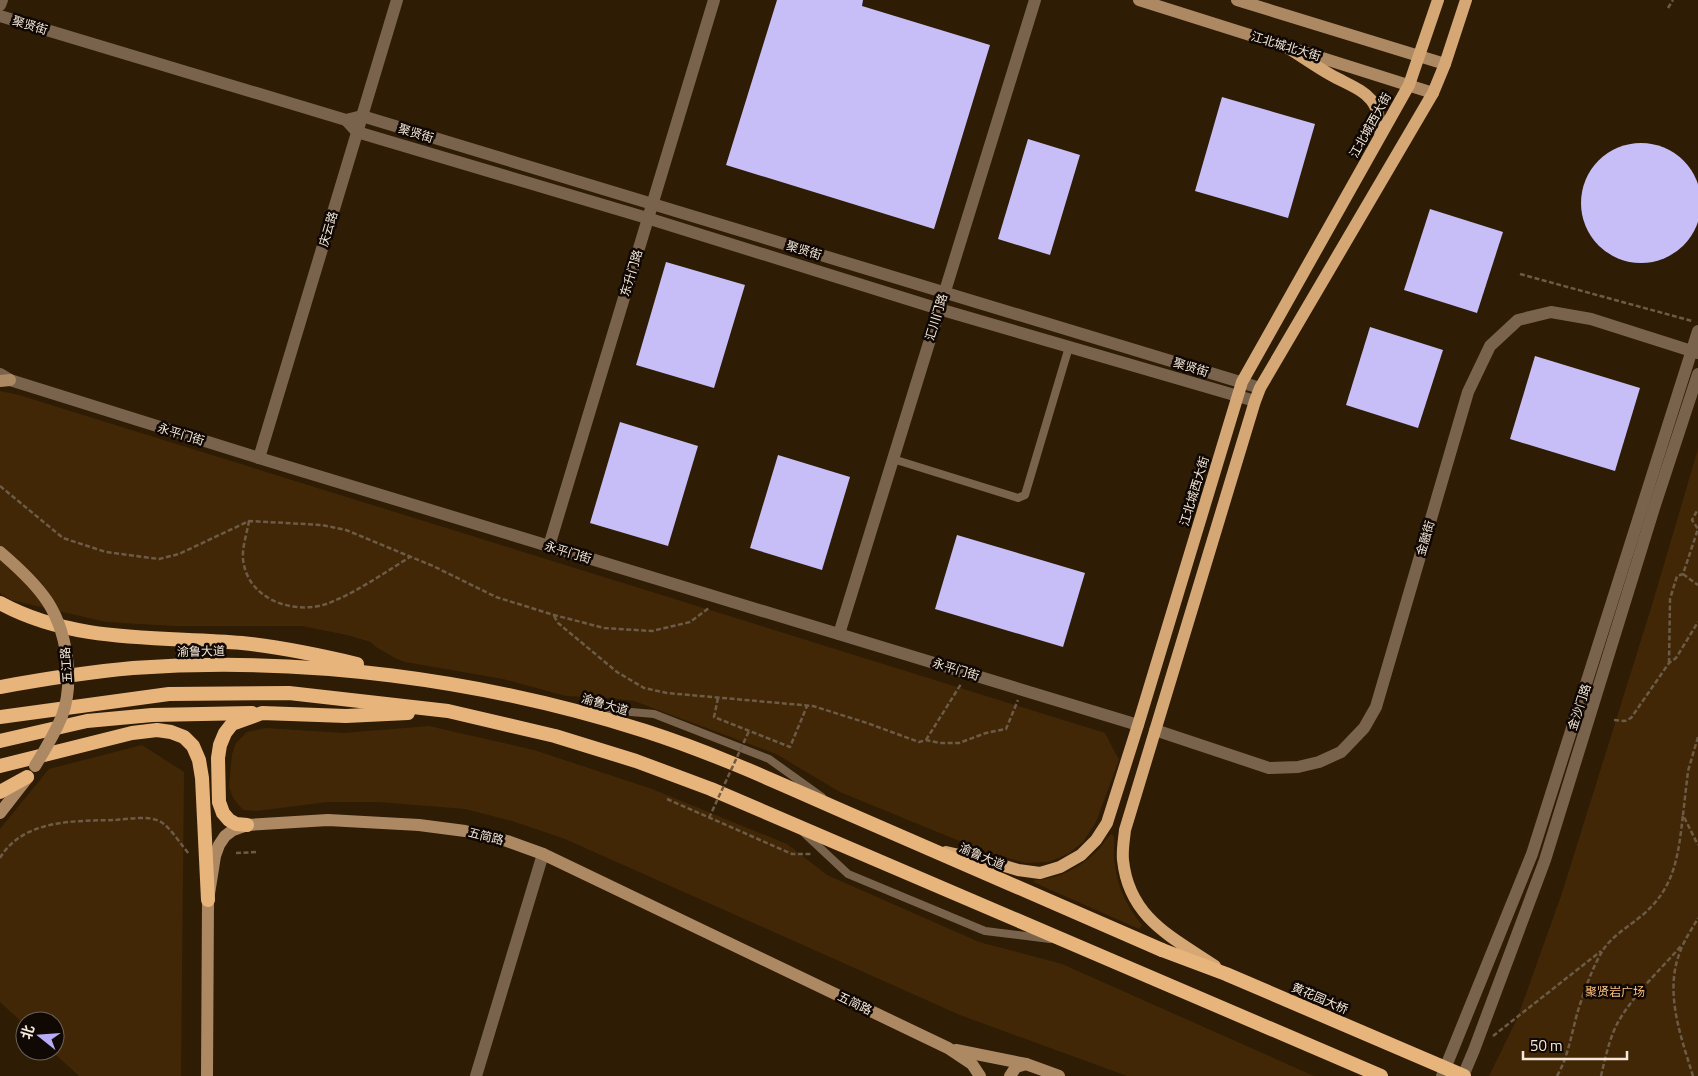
<svg xmlns="http://www.w3.org/2000/svg" width="1698" height="1076" font-family="'Titillium Web','Noto Sans SC',sans-serif">
<style>
.green{fill:#412706}
.building{fill:#c7bef8}
.lines{fill:none;stroke-linecap:round;stroke-linejoin:round}
.path{stroke:#6c5b47;stroke-width:2.5;stroke-dasharray:5 2.5;stroke-linecap:butt}
.service{stroke:#7a634c;stroke-width:8}
.minor{stroke:#7a634c;stroke-width:12}
.tertiary{stroke:#7a634c;stroke-width:12}
.secondary{stroke:#ad8963;stroke-width:12}
.primary{stroke:#d5a774;stroke-width:12}
.trunk{stroke:#e7b47c;stroke-width:14}
.path-bridge{stroke:#6c5b47;stroke-width:2.5;stroke-dasharray:5 2.5;stroke-linecap:butt}
.secondary-bridge{stroke:#ad8963;stroke-width:12}
.trunk-bridge{stroke:#e7b47c;stroke-width:14}
.labels{text-anchor:middle;dominant-baseline:central;stroke-width:5;stroke-linejoin:round;paint-order:stroke}
.street-label{font-size:12px;fill:#f6e9dc;stroke:#100802}
.park-label{font-size:12px;fill:#fac080;stroke:#100802}
</style>
<rect width="100%" height="100%" fill="#2f1c05"/>
<g class="green">
<path d="M 0,391 L 19,395 L 1105,733 L 1119,760 L 1096,822 L 1083,842 L 1068,854 L 1049,862 L 1026,863 L 986,852 L 840,792 L 776,754 L 634,701 L 608,698 L 566,696 L 503,679 L 405,662 L 395,658 L 376,647 L 371,642 L 347,635 L 302,626 L 175,626 L 106,622 L 11,600 L 0,593 Z"/>
<path d="M 1698,449 L 1698,1076 L 1489,1076 L 1517,1019 L 1562,893 L 1652,605 Z"/>
<path d="M 429,726 L 534,750 L 652,789 L 787,844 L 827,875 L 979,942 L 1062,964 L 1314,1076 L 1127,1076 L 960,1015 L 565,839 L 512,821 L 465,809 L 378,802 L 328,802 L 256,811 L 243,810 L 233,798 L 229,787 L 232,754 L 236,743 L 247,732 L 265,728 L 343,733 Z"/>
<path d="M 142,745 L 184,772 L 181,1076 L 79,1076 L 52,1051 L 55,1051 L 55,1021 L 25,1021 L 25,1025 L 0,1002 L 0,829 L 49,769 Z"/>
<path d="M 1111,834 L 1114,836 C 1115,845 1113,855 1115,864 C 1117,887 1127,907 1142,925 L 1139,929 L 1033,882 L 1035,880 C 1059,879 1082,867 1099,849 C 1103,845 1106,838 1111,834 Z"/>
</g>
<g class="building">
<path d="M 777,0 L 863,0 L 862,6 L 990,45 L 934,229 L 726,165 Z"/>
<path d="M 1222,97 L 1315,124 L 1288,218 L 1195,191 Z"/>
<path d="M 1028,139 L 1080,155 L 1050,255 L 998,239 Z"/>
<circle cx="1641" cy="203" r="60"/>
<path d="M 1430,209 L 1503,232 L 1477,313 L 1404,290 Z"/>
<path d="M 666,262 L 745,285 L 714,388 L 636,365 Z"/>
<path d="M 1370,327 L 1443,350 L 1418,428 L 1346,405 Z"/>
<path d="M 1535,356 L 1640,388 L 1615,471 L 1510,439 Z"/>
<path d="M 620,422 L 698,446 L 668,546 L 590,523 Z"/>
<path d="M 778,455 L 850,477 L 822,570 L 750,548 Z"/>
<path d="M 957,535 L 1085,573 L 1063,647 L 935,609 Z"/>
</g>
<g class="lines">
<g class="path">
<path d="M 1668,8 L 1673,0"/>
<path d="M 1520,274 L 1692,321"/>
<path d="M 0,486 L 63,538 L 106,552 L 159,559 L 179,554 L 249,521 L 322,525 L 346,530 L 433,566 L 496,597 L 554,615 L 604,628 L 652,631 L 690,622 L 709,608"/>
<path d="M 249,521 C 247,533 242,547 243,559 C 247,600 295,616 329,603 C 357,592 384,573 410,557"/>
<path d="M 1683,574 L 1698,585"/>
<path d="M 554,616 L 558,623 L 617,672 L 644,688 L 667,693 L 813,706 L 867,723 L 919,742 L 926,740 L 940,743 L 959,743 L 986,733 L 1006,729 L 1018,700"/>
<path d="M 1669,663 L 1670,599 L 1677,576 L 1683,574 L 1698,529 L 1692,520 L 1698,509"/>
<path d="M 718,698 L 714,717 L 790,747 L 807,706"/>
<path d="M 1614,720 L 1625,721 L 1631,718 L 1669,663 L 1676,658 L 1698,622"/>
<path d="M 1698,737 L 1688,771 L 1683,815 L 1698,845"/>
<path d="M 926,740 L 961,684"/>
<path d="M 667,799 L 792,854 L 812,854"/>
<path d="M 236,853 L 257,852"/>
<path d="M 0,858 C 23,819 75,821 115,820 C 129,819 149,815 161,822 C 170,827 182,846 189,854"/>
<path d="M 1493,1036 L 1601,951"/>
<path d="M 1557,1076 C 1568,1057 1571,1036 1577,1014 C 1583,994 1592,968 1603,950 C 1611,937 1628,927 1640,917 C 1675,889 1678,857 1683,815"/>
<path d="M 1601,1076 C 1605,1059 1609,1040 1617,1024 C 1633,995 1660,970 1681,946"/>
<path d="M 1693,1076 C 1681,1037 1664,992 1680,952 C 1684,940 1692,929 1698,918"/>
</g>
<g class="service">
<path d="M 893,459 L 1018,498 L 1025,495 L 1069,347"/>
<path d="M 585,708 L 654,714 L 769,759 L 822,797"/>
<path d="M 803,832 L 848,874 L 985,931 L 1050,939"/>
</g>
<g class="minor">
<path d="M 0,5 L 2,0"/>
<path d="M 0,374 L 10,380 L 259,458 L 1138,725"/>
<path d="M 259,458 L 397,0"/>
<path d="M 549,546 L 714,0"/>
<path d="M 839,634 L 1035,0"/>
<path d="M 1155,730 L 1269,768 L 1298,767 L 1319,762 L 1341,752 L 1364,728 L 1376,707 L 1468,392 L 1490,346 L 1518,320 L 1551,312 L 1591,319 L 1698,353"/>
<path d="M 476,1076 L 543,854"/>
</g>
<g class="tertiary">
<path d="M 0,16 L 346,120"/>
<path d="M 1255,401 L 939,309 L 647,218 L 357,132 L 346,120 L 362,116 L 1260,388"/>
<path d="M 1442,1076 L 1532,854 L 1698,331"/>
<path d="M 1463,1076 L 1474,1050 L 1545,860 L 1654,508 L 1698,374"/>
</g>
<g class="secondary">
<path d="M 1139,0 L 1433,93"/>
<path d="M 1237,0 L 1445,64"/>
<path d="M 0,381 L 10,380"/>
<path d="M 0,813 L 28,777"/>
<path d="M 956,1050 L 1026,1064 L 1059,1076"/>
<path d="M 207,1076 L 208,900 L 215,856 L 219,845 L 225,836 L 233,830 L 247,825 L 328,820 L 419,825 L 465,831 L 507,841 L 543,854 L 948,1048 L 972,1064 L 980,1076"/>
<path d="M 1010,1076 L 1016,1067 L 1026,1064"/>
</g>
<g class="primary">
<path d="M 1285,46 C 1300,55 1315,66 1331,75 C 1362,92 1381,94 1380,135"/>
<path d="M 946,852 L 995,863 L 1018,870 L 1040,873 L 1060,867 L 1081,855 L 1096,840 L 1107,823 L 1138,725 L 1242,382 L 1409,85 L 1438,0"/>
<path d="M 1215,966 C 1172,937 1129,918 1123,860 C 1122,850 1124,840 1125,830 L 1255,401 L 1260,388 L 1433,93 L 1445,64 L 1466,0"/>
</g>
<g class="trunk">
<path d="M 0,603 C 75,644 160,636 242,643 C 281,647 319,655 357,664"/>
<path d="M 0,687 C 44,679 88,672 133,668 C 305,656 481,679 645,731 C 717,754 785,786 854,816 C 957,861 1059,905 1162,950"/>
<path d="M 0,717 L 169,694 L 289,693 L 448,711 L 555,736 L 636,761 L 711,789 L 1381,1076"/>
<path d="M 0,741 L 87,721 L 152,715 L 252,713"/>
<path d="M 0,766 L 132,733 L 157,730 L 171,732 L 184,737 L 193,746 L 199,760 L 202,778 L 208,900"/>
<path d="M 0,792 L 27,777"/>
<path d="M 247,825 L 236,824 L 229,820 L 223,813 L 219,802 L 218,758 L 220,745 L 225,733 L 232,724 L 262,713 L 346,716 L 408,713"/>
</g>
<path class="path-bridge" d="M 709,818 L 749,731"/>
<path class="secondary-bridge" d="M 0,552 C 41,587 63,611 68,667 C 69,682 68,700 62,716 C 55,733 45,750 35,766"/>
<path class="trunk-bridge" d="M 1162,950 L 1226,974 L 1464,1076"/>
</g>
<g class="labels">
<g class="street-label">
<text transform="translate(30 25) rotate(17)">聚贤街</text>
<text transform="translate(1286 46) rotate(17)">江北城北大街</text>
<text transform="translate(1370 125) rotate(-61)">江北城西大街</text>
<text transform="translate(416 133) rotate(17)">聚贤街</text>
<text transform="translate(328 229) rotate(-73)">庆云路</text>
<text transform="translate(804 250) rotate(17)">聚贤街</text>
<text transform="translate(631 273) rotate(-73)">东升门路</text>
<text transform="translate(936 317) rotate(-73)">汇川门路</text>
<text transform="translate(1191 367) rotate(17)">聚贤街</text>
<text transform="translate(181 434) rotate(17)">永平门街</text>
<text transform="translate(1194 491) rotate(-73)">江北城西大街</text>
<text transform="translate(1425 538) rotate(-74)">金融街</text>
<text transform="translate(568 552) rotate(17)">永平门街</text>
<text transform="translate(201 651) rotate(-1)">渝鲁大道</text>
<text transform="translate(66 665) rotate(-94)">五江路</text>
<text transform="translate(956 669) rotate(17)">永平门街</text>
<text transform="translate(605 704) rotate(16)">渝鲁大道</text>
<text transform="translate(1579 707) rotate(-72)">金沙门路</text>
<text transform="translate(486 836) rotate(14)">五简路</text>
<text transform="translate(982 856) rotate(23)">渝鲁大道</text>
<text transform="translate(1320 998) rotate(23)">黄花园大桥</text>
<text transform="translate(855 1003) rotate(26)">五简路</text>
</g>
<g class="park-label">
<text x="1615" y="991">聚贤岩广场</text>
</g>
</g>
<g transform="translate(40 1036) rotate(287)"><circle r="24" fill="#100802" stroke="#6c6259"/>
<path d="M0-4L9 19L0 12L-9 19Z" fill="#b8abf7"/>
<text y="-8" font-size="14" font-weight="bold" text-anchor="middle" fill="#f6e9dc">北</text>
</g>
<path d="M1523 1051v8h104v-8" fill="none" stroke="#f6e9dc" stroke-width="2.5"/>
<text x="1530" y="1051" font-size="15" fill="#f6e9dc" stroke="#100802" stroke-width="4" paint-order="stroke">50 m</text>
</svg>
